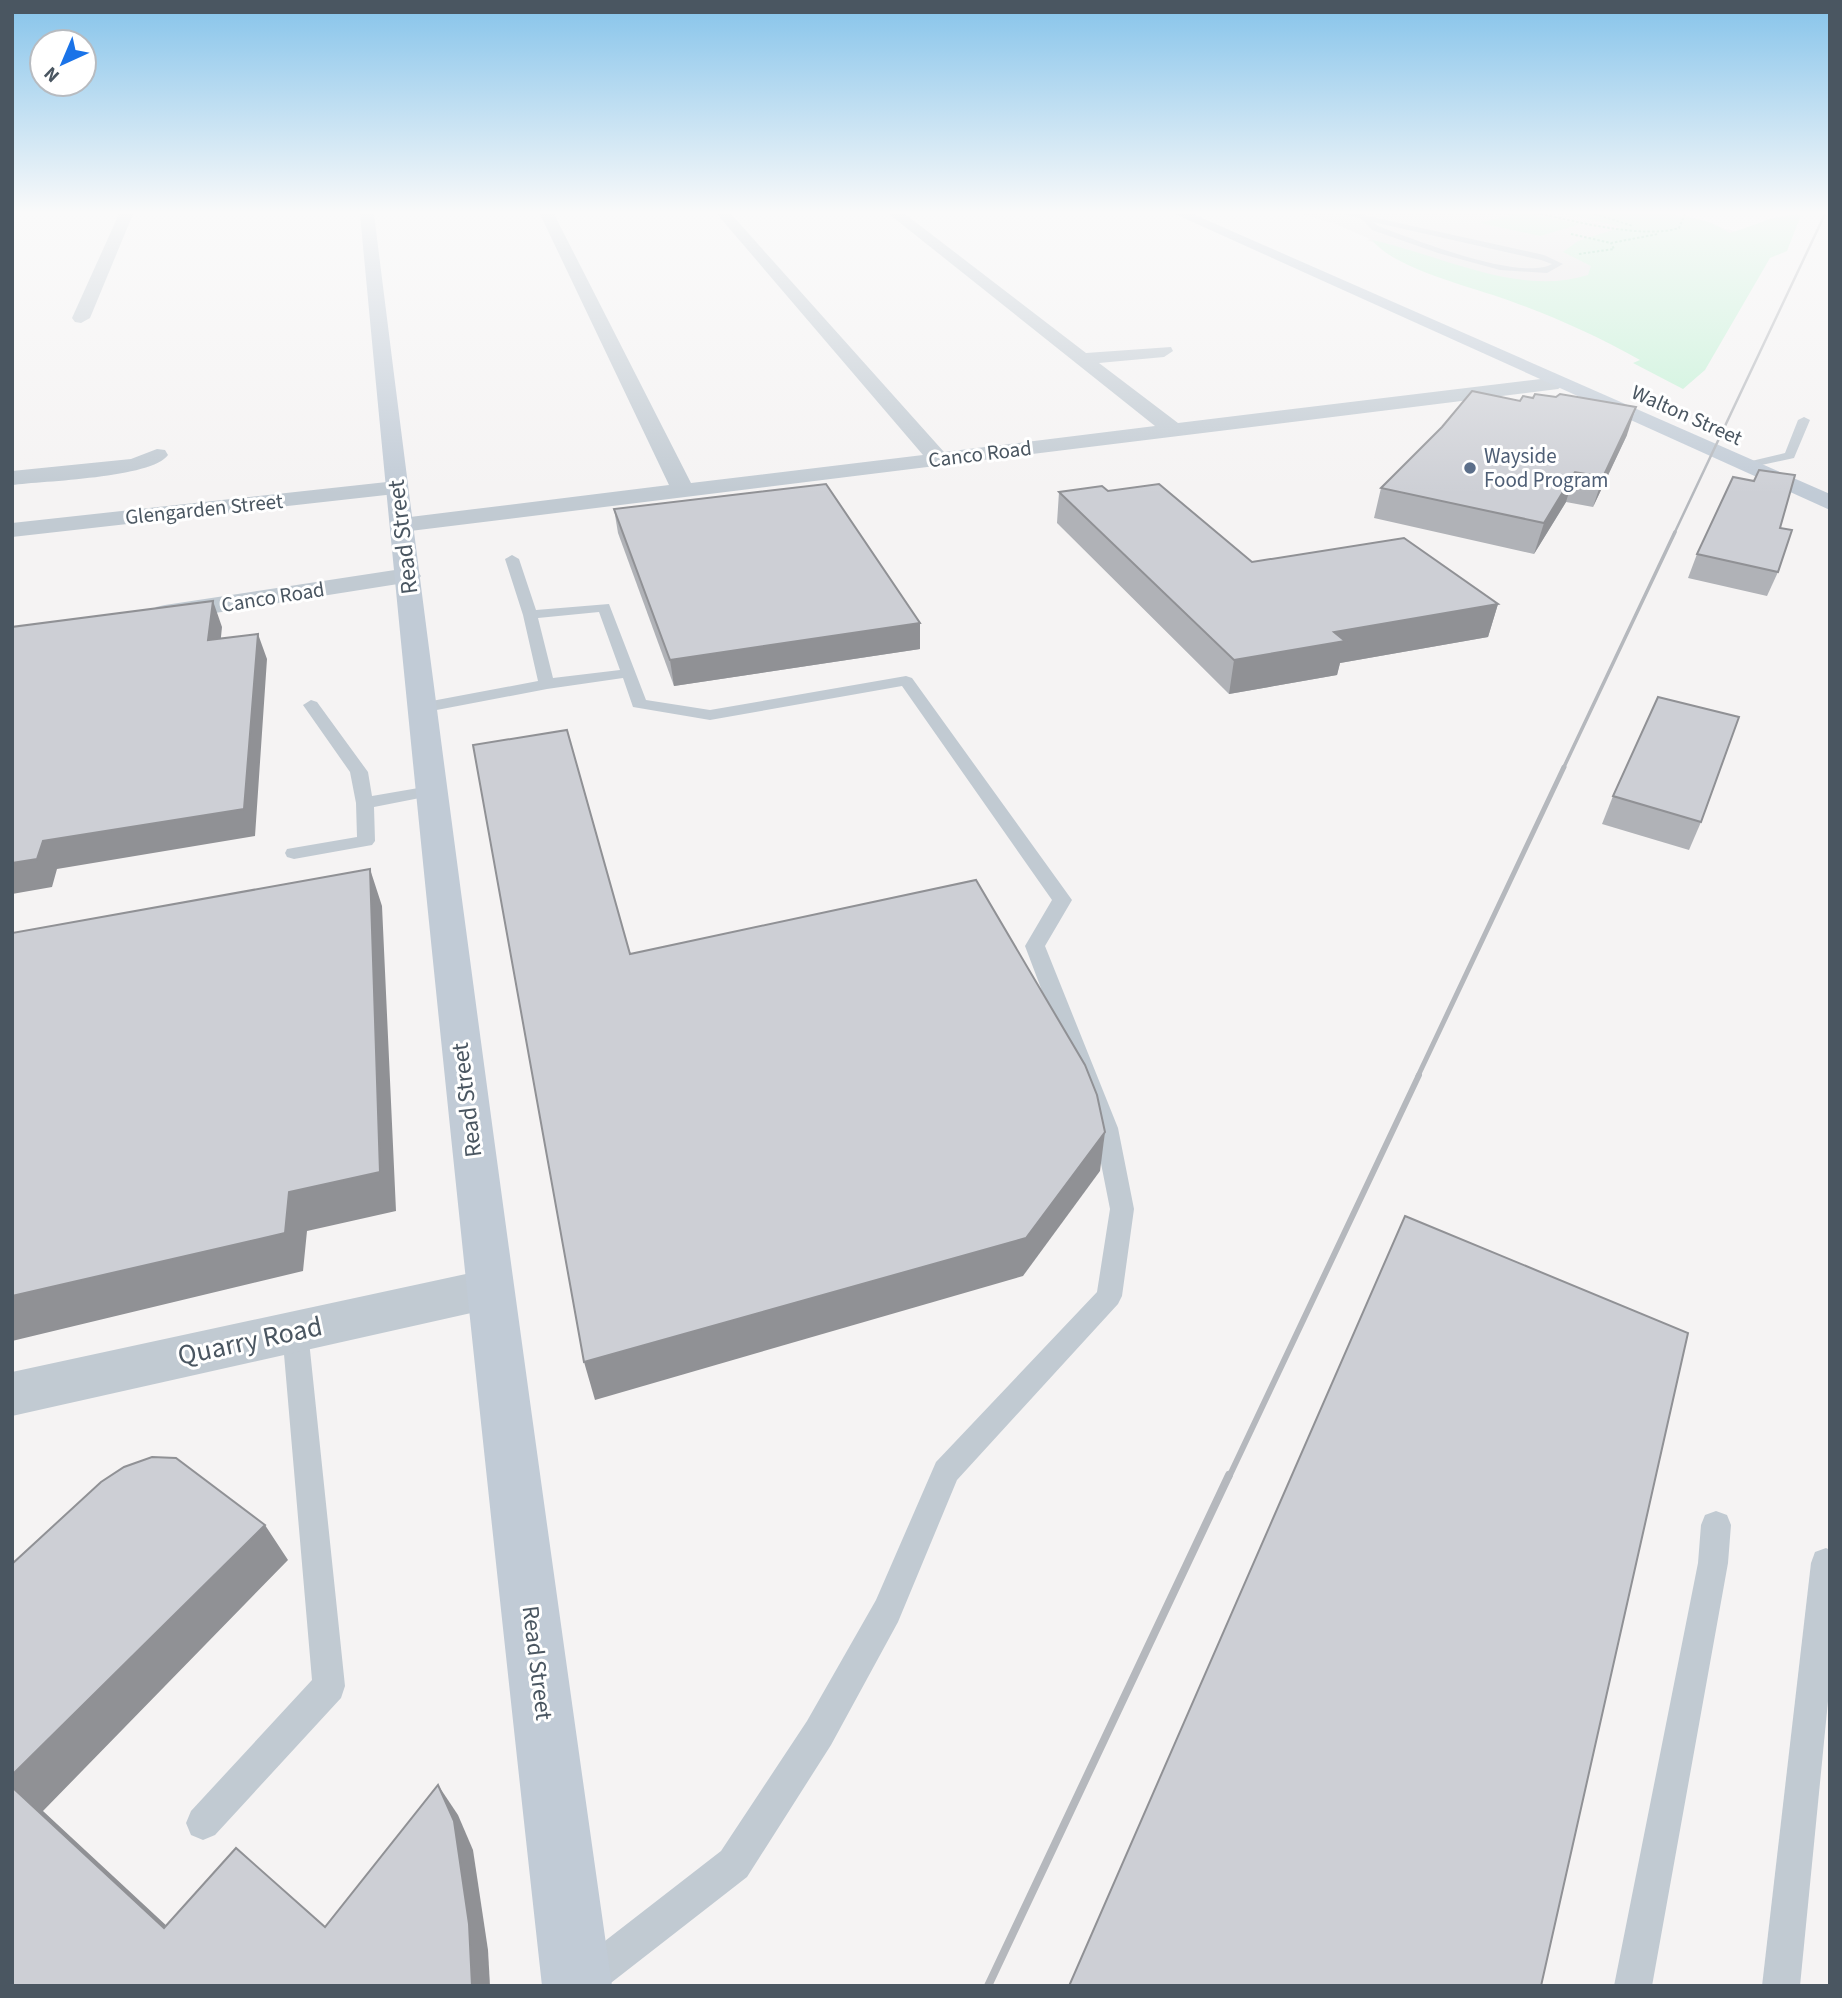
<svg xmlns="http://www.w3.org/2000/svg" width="1842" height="1998" font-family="'Source Sans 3',sans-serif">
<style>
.education{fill:#e6e4e5}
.green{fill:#c3f1d5}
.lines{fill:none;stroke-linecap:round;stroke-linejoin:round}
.path{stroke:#7ad0a6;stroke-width:2;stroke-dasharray:2.5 2;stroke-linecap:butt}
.lane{fill:#c1cad2;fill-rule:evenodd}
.street{fill:#c1cad2;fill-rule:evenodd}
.secondary{fill:#c1cbd6;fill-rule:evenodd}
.rail-far4{stroke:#b5b8bd;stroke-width:2.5}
.rail-far3{stroke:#b5b8bd;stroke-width:3.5}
.rail-far2{stroke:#b5b8bd;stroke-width:5}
.rail-far1{stroke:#b5b8bd;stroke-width:6}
.rail{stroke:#b5b8bd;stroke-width:8}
.wall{fill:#b0b2b7}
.shaded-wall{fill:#909195}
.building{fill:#cdcfd5;stroke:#909195;stroke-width:2}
.service-dot{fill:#5c6f8a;stroke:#fff;stroke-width:2.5}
.labels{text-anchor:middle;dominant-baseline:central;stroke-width:6;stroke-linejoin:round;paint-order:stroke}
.far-street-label{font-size:21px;fill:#4a5661;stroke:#fff}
.far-service-label{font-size:21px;fill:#4e5e75;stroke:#fff;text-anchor:start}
.street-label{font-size:24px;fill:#4a5661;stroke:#fff}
.near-street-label{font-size:28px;fill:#4a5661;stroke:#fff}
</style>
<rect width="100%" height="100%" fill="#f5f3f3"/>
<path class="education" d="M 1302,214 L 1670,214 L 1761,238 L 1686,364 L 1367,240 L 1370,239 L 1333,223 Z"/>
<g class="green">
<path d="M 1514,214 L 1531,214 L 1580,224 L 1540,236 L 1480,223 Z"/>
<path d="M 1566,214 C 1611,214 1662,208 1705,221 C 1714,223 1722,229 1730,233 C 1755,226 1776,213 1801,215 L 1787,251 L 1770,258 L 1705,370 L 1683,389 L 1633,363 L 1640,360 C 1599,337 1557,318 1513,302 C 1477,288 1395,270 1372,240 C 1441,255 1518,297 1588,275 L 1591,266 L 1563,252 L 1578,241 L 1622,227 Z"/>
</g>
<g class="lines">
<g class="path">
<path d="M 1541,214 C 1578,222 1644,239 1679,228 L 1685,214"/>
<path d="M 1595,214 L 1633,226"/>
<path d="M 1571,234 L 1611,243 L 1658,234"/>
<path d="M 1579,254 L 1614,249 L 1611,243"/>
</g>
<g class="lane">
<path d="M 1345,214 L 1358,214 L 1544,255 L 1563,264 L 1547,273 L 1500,270 L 1438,253 L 1372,230 L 1362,219 ZM 1373,222 L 1541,260 L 1552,264 C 1520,282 1413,239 1378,226 Z"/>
<path d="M 1804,417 L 1810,420 L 1794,458 L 1743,469 L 1743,463 L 1785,453 L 1798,420 Z"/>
<path d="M 512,555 L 519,559 L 536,610 L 609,604 L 646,700 L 710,710 L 906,676 L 912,678 L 1072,900 L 1045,946 L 1118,1128 L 1134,1209 L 1122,1296 L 1118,1304 L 957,1480 L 898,1622 L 831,1745 L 747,1877 L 607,1986 L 571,1986 L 568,1978 L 574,1965 L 721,1851 L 807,1721 L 876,1600 L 936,1462 L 1097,1292 L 1110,1209 L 1094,1128 L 1025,946 L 1052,900 L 902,686 L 710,720 L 633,707 L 623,678 L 547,689 L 421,713 L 415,711 L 413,708 L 421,703 L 538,681 L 523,615 L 505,559 ZM 599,612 L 620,670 L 553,678 L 538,618 Z"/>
<path d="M 311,700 L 317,702 L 368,772 L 372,796 L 430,786 L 439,791 L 430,796 L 374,807 L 375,841 L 372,845 L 294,859 L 287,857 L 285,853 L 287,849 L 357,837 L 356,803 L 350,772 L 303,705 Z"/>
<path d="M 295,1320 L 304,1323 L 308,1331 L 345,1686 L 341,1698 L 215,1835 L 203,1840 L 191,1835 L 186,1823 L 191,1811 L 312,1680 L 282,1331 L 286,1323 Z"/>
<path d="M 1716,1511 L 1727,1515 L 1731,1525 L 1728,1563 L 1652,1986 L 1614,1986 L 1698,1563 L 1701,1525 L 1705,1515 Z"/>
<path d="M 1826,1548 L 1830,1550 L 1830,1681 L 1800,1986 L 1762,1986 L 1811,1563 L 1815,1552 Z"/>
</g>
<g class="street">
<path d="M 119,214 L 133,214 L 90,318 L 81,323 L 75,322 L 72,318 Z"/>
<path d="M 540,214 L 554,214 L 691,483 L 923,455 L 717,214 L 731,214 L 944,452 L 1155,426 L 889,214 L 905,214 L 1086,353 L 1171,347 L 1173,351 L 1164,357 L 1099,363 L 1178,423 L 1558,377 L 1568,383 L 1558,389 L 402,532 L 394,530 L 390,525 L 394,520 L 402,518 L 669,485 Z"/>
<path d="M 157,449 L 165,450 L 168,455 C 152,478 43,481 12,485 L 12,471 L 131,459 Z"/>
<path d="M 396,481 L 404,483 L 407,488 L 404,493 L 12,537 L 12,523 Z"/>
<path d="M 408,568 L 417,571 L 421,576 L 417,581 L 165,621 L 156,619 L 152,613 L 156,607 L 165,605 Z"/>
<path d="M 489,1269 L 506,1275 L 513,1289 L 506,1303 L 489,1309 L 12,1416 L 12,1372 Z"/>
</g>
<g class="secondary">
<path d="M 360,214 L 374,214 C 447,805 528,1396 612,1986 L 542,1986 C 477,1396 415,805 360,214 Z"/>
<path d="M 1175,214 L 1193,214 L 1830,494 L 1830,510 Z"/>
</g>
<path class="rail-far4" d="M 1674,534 L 1825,214"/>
<path class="rail-far3" d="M 1563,769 L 1675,532"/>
<path class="rail-far2" d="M 1418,1076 L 1564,767"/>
<path class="rail-far1" d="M 1229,1477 L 1419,1075"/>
<path class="rail" d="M 988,1986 L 1229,1475"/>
</g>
<g class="wall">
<path d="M 1533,398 L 1627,435 L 1593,507 L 1566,502 L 1534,554 L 1374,518 L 1381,488 L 1520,401 Z"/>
<path d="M 1108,491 L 1252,562 L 1498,604 L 1488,637 L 1340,663 L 1337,675 L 1229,694 L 1057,523 L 1059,492 Z"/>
<path d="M 614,509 L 920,623 L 920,649 L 674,686 L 618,533 Z"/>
<path d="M 1780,528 L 1778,572 L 1767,596 L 1688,578 L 1697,554 Z"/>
<path d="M 1613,796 L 1701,822 L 1689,850 L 1602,824 Z"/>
</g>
<g class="shaded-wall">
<path d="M 1636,407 L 1627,435 L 1593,507 L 1603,477 Z"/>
<path d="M 1575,472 L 1566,502 L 1534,554 L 1544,523 Z"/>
<path d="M 213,601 L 222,627 L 218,666 L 208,640 Z"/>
<path d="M 1498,604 L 1488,637 L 1340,663 L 1337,675 L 1229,694 L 1234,660 L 1334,632 Z"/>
<path d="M 920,623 L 920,649 L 674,686 L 670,660 Z"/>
<path d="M 258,634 L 267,659 L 255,836 L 57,869 L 52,887 L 12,894 L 12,863 L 43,841 Z"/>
<path d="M 370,869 L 382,906 L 396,1211 L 307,1231 L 303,1271 L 12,1341 L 12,1296 L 289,1192 Z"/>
<path d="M 1105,1132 L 1100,1171 L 1023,1276 L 595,1400 L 584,1362 Z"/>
<path d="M 265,1525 L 288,1560 L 43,1811 L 197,1954 L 164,1928 L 12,1787 L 12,1775 Z"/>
<path d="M 438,1785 L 458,1815 L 473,1850 L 488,1950 L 490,1986 L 472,1986 Z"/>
</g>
<g class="building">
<path d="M 1472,391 L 1520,401 L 1523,396 L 1533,398 L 1535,394 L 1556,397 L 1560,394 L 1636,407 L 1603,477 L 1575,472 L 1544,523 L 1381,488 L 1442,427 Z"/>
<path d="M 1759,470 L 1795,475 L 1780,528 L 1792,530 L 1778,572 L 1697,554 L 1733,477 L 1754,481 Z"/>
<path d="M 826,484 L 920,623 L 670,660 L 614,509 Z"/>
<path d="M 1159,484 L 1252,562 L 1404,538 L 1498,604 L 1334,632 L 1345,641 L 1234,660 L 1059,492 L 1102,486 L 1108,491 Z"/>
<path d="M 213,601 L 208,640 L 258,634 L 244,809 L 43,841 L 37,859 L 12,863 L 12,627 Z"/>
<path d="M 1658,697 L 1739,717 L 1701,822 L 1613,796 Z"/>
<path d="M 567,730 L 630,954 L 976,880 L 1085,1065 L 1097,1095 L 1105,1132 L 1026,1238 L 584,1362 L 473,745 Z"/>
<path d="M 370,869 L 380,1172 L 289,1192 L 285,1233 L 12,1296 L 12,933 Z"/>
<path d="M 1405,1216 L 1688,1333 L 1541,1986 L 1069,1986 Z"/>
<path d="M 152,1457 L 176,1458 L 265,1525 L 12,1775 L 12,1564 L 101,1482 L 124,1467 Z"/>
<path d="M 438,1785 L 454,1821 L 469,1924 L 472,1986 L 12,1986 L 12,1787 L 164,1928 L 236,1848 L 325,1927 Z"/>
</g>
<linearGradient id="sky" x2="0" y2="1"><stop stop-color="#85c3ea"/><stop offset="0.43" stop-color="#fafafa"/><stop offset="1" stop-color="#fafafa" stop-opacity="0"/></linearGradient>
<rect width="1842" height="494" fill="url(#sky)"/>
<circle class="service-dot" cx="1470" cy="468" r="7"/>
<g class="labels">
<g class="far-street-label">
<text transform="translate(1687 415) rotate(24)">Walton Street</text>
<text transform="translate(980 454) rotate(-7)">Canco Road</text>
<text transform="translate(204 509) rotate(-6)">Glengarden Street</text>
<text transform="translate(273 597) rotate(-9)">Canco Road</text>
</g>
<g class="far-service-label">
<text x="1484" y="456">Wayside<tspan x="1484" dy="24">Food Program</tspan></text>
</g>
<g class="street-label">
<text transform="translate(403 537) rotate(-97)">Read Street</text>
<text transform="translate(467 1100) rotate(-97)">Read Street</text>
<text transform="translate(537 1663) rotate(83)">Read Street</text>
</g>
<g class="near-street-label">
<text transform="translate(250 1341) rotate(-12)">Quarry Road</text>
</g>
</g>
<rect width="1842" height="1998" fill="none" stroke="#4a5661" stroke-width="28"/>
<g transform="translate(63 63) rotate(224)"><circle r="33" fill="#ffffff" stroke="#b7bbc0" stroke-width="2"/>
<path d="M0-5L12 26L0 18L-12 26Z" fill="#1a73e8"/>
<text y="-10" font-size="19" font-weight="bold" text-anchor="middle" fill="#4a5661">N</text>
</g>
</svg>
